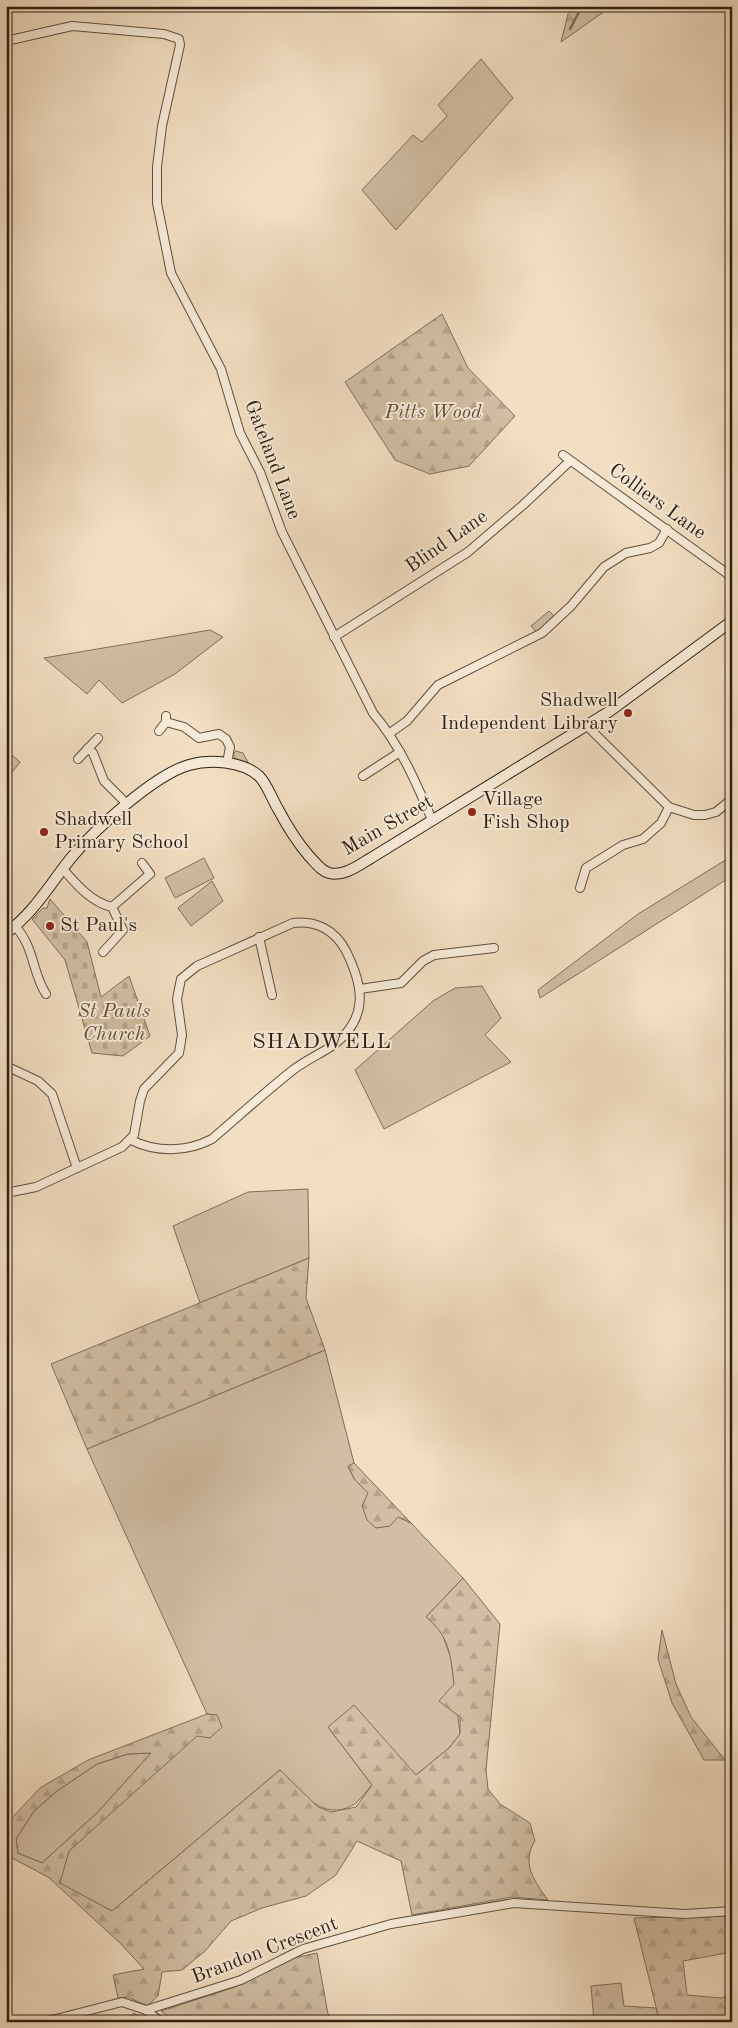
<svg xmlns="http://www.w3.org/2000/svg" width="738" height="2028" font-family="'Old Standard TT',serif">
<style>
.green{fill:#d1bea4;stroke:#806e5a}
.forest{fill:url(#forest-firs);stroke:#806e5a;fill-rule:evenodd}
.cemetery{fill:url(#cemetery-stones);stroke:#806e5a}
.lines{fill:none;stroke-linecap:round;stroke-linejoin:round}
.stream{stroke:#7b6b57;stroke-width:2.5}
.street-casing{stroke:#5f4f3d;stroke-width:10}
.secondary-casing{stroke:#2e1f11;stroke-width:12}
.street{stroke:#f7ead7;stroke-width:8}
.secondary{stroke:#f7ead7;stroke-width:10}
.poi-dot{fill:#8f2418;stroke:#f7ead7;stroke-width:2}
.labels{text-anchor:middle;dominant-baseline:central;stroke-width:4;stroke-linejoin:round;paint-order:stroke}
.park-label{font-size:20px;font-style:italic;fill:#5f4f3d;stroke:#f7ead7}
.street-label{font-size:20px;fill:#2e1f11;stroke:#f7ead7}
.poi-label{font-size:20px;fill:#2e1f11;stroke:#f7ead7;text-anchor:start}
.quarter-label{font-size:22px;letter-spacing:1px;fill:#2e1f11;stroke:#f7ead7}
</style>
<defs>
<pattern id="forest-firs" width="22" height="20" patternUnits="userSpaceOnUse" patternTransform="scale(1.25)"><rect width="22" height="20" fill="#d1bea4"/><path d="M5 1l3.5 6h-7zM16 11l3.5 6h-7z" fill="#b4a38c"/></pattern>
<pattern id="cemetery-stones" width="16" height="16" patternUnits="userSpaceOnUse" patternTransform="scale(1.25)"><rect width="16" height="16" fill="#d1bea4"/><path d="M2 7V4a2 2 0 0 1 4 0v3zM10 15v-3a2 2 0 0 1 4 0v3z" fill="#b4a38c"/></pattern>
</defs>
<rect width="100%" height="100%" fill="#f2dec2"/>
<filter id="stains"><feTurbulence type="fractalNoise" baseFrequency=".004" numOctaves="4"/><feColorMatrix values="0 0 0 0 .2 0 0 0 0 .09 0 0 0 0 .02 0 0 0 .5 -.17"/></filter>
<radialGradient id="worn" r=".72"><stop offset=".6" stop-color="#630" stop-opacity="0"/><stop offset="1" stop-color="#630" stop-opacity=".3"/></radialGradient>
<g class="green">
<path d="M 481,59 L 513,98 L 396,230 L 362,190 L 413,135 L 422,142 L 447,116 L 438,105 Z"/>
<path d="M 549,611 L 555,617 L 537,633 L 531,626 Z"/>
<path d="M 210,630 L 223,637 L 175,674 L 122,703 L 99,680 L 87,694 L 44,658 Z"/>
<path d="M 6,750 L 20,762 L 7,779 L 6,778 Z"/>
<path d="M 236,751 L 243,753 L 250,766 L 237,761 L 233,754 Z"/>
<path d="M 732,856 L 732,876 L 540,998 L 538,990 L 638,914 Z"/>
<path d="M 204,858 L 214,878 L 175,898 L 165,878 Z"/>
<path d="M 212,881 L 223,901 L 191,926 L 178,908 Z"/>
<path d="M 482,986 L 501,1018 L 485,1035 L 511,1062 L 384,1129 L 355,1070 L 433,1001 L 455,988 Z"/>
<path d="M 308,1189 L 309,1258 L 200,1303 L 173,1226 L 248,1192 Z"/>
<path d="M 325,1350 L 354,1463 L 348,1467 L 355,1480 L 368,1493 L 398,1517 L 411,1523 L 463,1578 L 426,1617 L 440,1628 L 451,1658 L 460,1734 L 449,1748 L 416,1775 L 328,1727 L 372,1785 C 366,1791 360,1801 353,1805 C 321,1823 301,1790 280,1770 L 112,1911 L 59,1883 L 69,1851 L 217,1715 L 207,1714 L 87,1449 Z"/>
<path d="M 151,1753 L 98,1812 L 42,1863 L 18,1853 L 16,1839 L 34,1811 L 57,1791 L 97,1764 L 128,1754 Z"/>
<path d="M 134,2013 L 148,2022 L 123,2022 Z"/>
</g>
<g class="forest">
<path d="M 570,6 L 612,6 L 561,42 Z"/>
<path d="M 442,314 L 468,368 L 515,416 L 469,466 L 430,474 L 395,460 L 345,382 Z"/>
<path d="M 309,1258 L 306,1298 L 325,1350 L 87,1449 L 51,1364 Z"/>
<path d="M 354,1463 L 411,1523 L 398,1517 L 390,1526 L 376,1528 L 367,1520 L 362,1506 L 368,1493 L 355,1480 L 348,1466 Z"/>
<path d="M 463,1578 L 500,1624 L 486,1770 L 488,1789 L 500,1804 L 530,1823 L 535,1841 C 521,1863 534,1881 548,1900 L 512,1897 L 412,1915 L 401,1861 L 357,1841 L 336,1875 L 306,1896 L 262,1908 L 231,1921 L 205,1951 L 182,1970 L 162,1972 L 158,1996 L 147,2006 L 128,1997 L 118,1998 L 113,1975 L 144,1969 L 120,1943 L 48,1877 L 12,1858 L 6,1864 L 6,1834 L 11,1819 L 40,1788 L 88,1760 L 207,1714 L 217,1715 L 222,1727 L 210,1738 L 197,1736 L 69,1851 L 60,1883 L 112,1911 L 280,1770 L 318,1807 L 331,1812 L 356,1807 L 372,1785 L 328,1727 L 354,1705 L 416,1775 L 449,1748 L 460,1734 L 460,1717 L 439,1701 L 454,1684 C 451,1656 449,1635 426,1617 ZM 151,1753 L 98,1812 L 42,1863 L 18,1853 L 16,1839 L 34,1811 L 57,1791 L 97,1764 L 128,1754 Z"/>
<path d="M 662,1630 L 676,1684 L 691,1717 L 725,1760 L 704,1760 L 672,1703 L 658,1659 Z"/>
<path d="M 732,1916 L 732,1952 L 683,1961 L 687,1995 L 721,1998 L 732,1995 L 732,2022 L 594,2022 L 591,1986 L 621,1983 L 624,2006 L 656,2008 L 658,2015 L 634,1918 Z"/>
<path d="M 317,1953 L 328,2014 L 337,2022 L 175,2022 L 161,2011 L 232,1988 L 289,1959 Z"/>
</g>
<path class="cemetery" d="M 50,899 L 87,942 L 101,997 L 129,976 L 150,1036 L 123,1056 L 92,1053 L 65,960 L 32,919 L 43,908 L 47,908 Z"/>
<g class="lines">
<path class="stream" d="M 570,29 L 582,6"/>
<defs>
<g id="street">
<path d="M 6,41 L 72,26 L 164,34 L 179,39 L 180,45 L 162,126 L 157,167 L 157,203 L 171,273 L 221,369 L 240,433 L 260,472 L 282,532 L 373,713 C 400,745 416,782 432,820"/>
<path d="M 563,455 L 732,577"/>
<path d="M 334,637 L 468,552 L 523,505 L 570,461"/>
<path d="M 166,722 L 184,727 L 199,738 L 219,734 L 226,739 L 230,747 L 227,763"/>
<path d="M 587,726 L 669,807 L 694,815 L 705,815 L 716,812 L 732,799"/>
<path d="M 159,731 L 166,722 L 166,716"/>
<path d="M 390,733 L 407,721 L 438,685 L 542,633 L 571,606 L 604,567 L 626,553 L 650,548 L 659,543 L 667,529"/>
<path d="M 88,748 L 93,753 L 104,781 L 127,804"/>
<path d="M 78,759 L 98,738"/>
<path d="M 363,776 L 400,752"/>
<path d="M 63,869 C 77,885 91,902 112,907 L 123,930 L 103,952"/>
<path d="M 580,888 L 586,868 L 623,845 L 643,839 L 661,823 L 669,807"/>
<path d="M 112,907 L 150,874 L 142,863"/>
<path d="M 15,926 C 35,948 32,973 46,994"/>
<path d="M 259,937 L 272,995"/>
<path d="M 360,989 L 401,983 L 423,961 L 434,955 L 494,948"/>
<path d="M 6,1066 L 38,1081 L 52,1094 L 77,1168"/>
<path d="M 6,1193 L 36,1187 L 122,1147 L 134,1135 L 140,1101 L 144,1089 L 179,1053 L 182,1035 L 177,999 L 181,979 L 197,966 L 293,923 C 316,920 335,930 346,951 C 364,987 369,1019 332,1046 C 320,1054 306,1060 293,1070 C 265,1092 239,1116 212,1139 C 187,1152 157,1153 131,1140"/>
<path d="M 146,2010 L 241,1980 L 303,1949 L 391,1924 L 514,1903 L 685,1914 L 732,1911"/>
<path d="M 44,2022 L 122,2002 L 146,2010 L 161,2022"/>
</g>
<path id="secondary" d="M 6,933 C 34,913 50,884 71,858 C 94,830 154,775 189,765 C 210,759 242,761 259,776 C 267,784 272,799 278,809 C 287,826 297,842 309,856 C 315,862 321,871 329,873 C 344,877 359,865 371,858 L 610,711 L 732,621"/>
</defs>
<use href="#street" class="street-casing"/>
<use href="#secondary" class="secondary-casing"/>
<use href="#street" class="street"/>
<use href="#secondary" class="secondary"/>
</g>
<g class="poi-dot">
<circle cx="628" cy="713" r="5"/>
<circle cx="472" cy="812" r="5"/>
<circle cx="44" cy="832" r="5"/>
<circle cx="50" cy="926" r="5"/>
</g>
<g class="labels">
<g class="park-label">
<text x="433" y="413">Pitts Wood</text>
<text x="114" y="1012">St Pauls<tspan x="114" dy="23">Church</tspan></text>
</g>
<g class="street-label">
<text transform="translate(272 460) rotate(69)">Gateland Lane</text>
<text transform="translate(657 502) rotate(36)">Colliers Lane</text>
<text transform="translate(447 542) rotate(-35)">Blind Lane</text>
<text transform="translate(388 826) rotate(-30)">Main Street</text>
<text transform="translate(265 1951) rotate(-21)">Brandon Crescent</text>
</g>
<g class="poi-label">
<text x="618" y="701" text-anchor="end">Shadwell<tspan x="618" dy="23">Independent Library</tspan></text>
<text x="482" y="800">Village<tspan x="482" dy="23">Fish Shop</tspan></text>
<text x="54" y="820">Shadwell<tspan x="54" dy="23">Primary School</tspan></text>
<text x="60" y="926">St Paul's</text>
</g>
<g class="quarter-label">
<text x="322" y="1042">SHADWELL</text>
</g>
</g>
<rect width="738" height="2028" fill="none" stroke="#f2dec2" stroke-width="25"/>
<rect x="8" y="8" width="723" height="2013" fill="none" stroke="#2e1f11" stroke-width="2.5"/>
<rect x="12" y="12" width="713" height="2003" fill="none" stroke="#2e1f11"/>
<rect width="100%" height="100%" filter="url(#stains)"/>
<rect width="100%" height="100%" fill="url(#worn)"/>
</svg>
